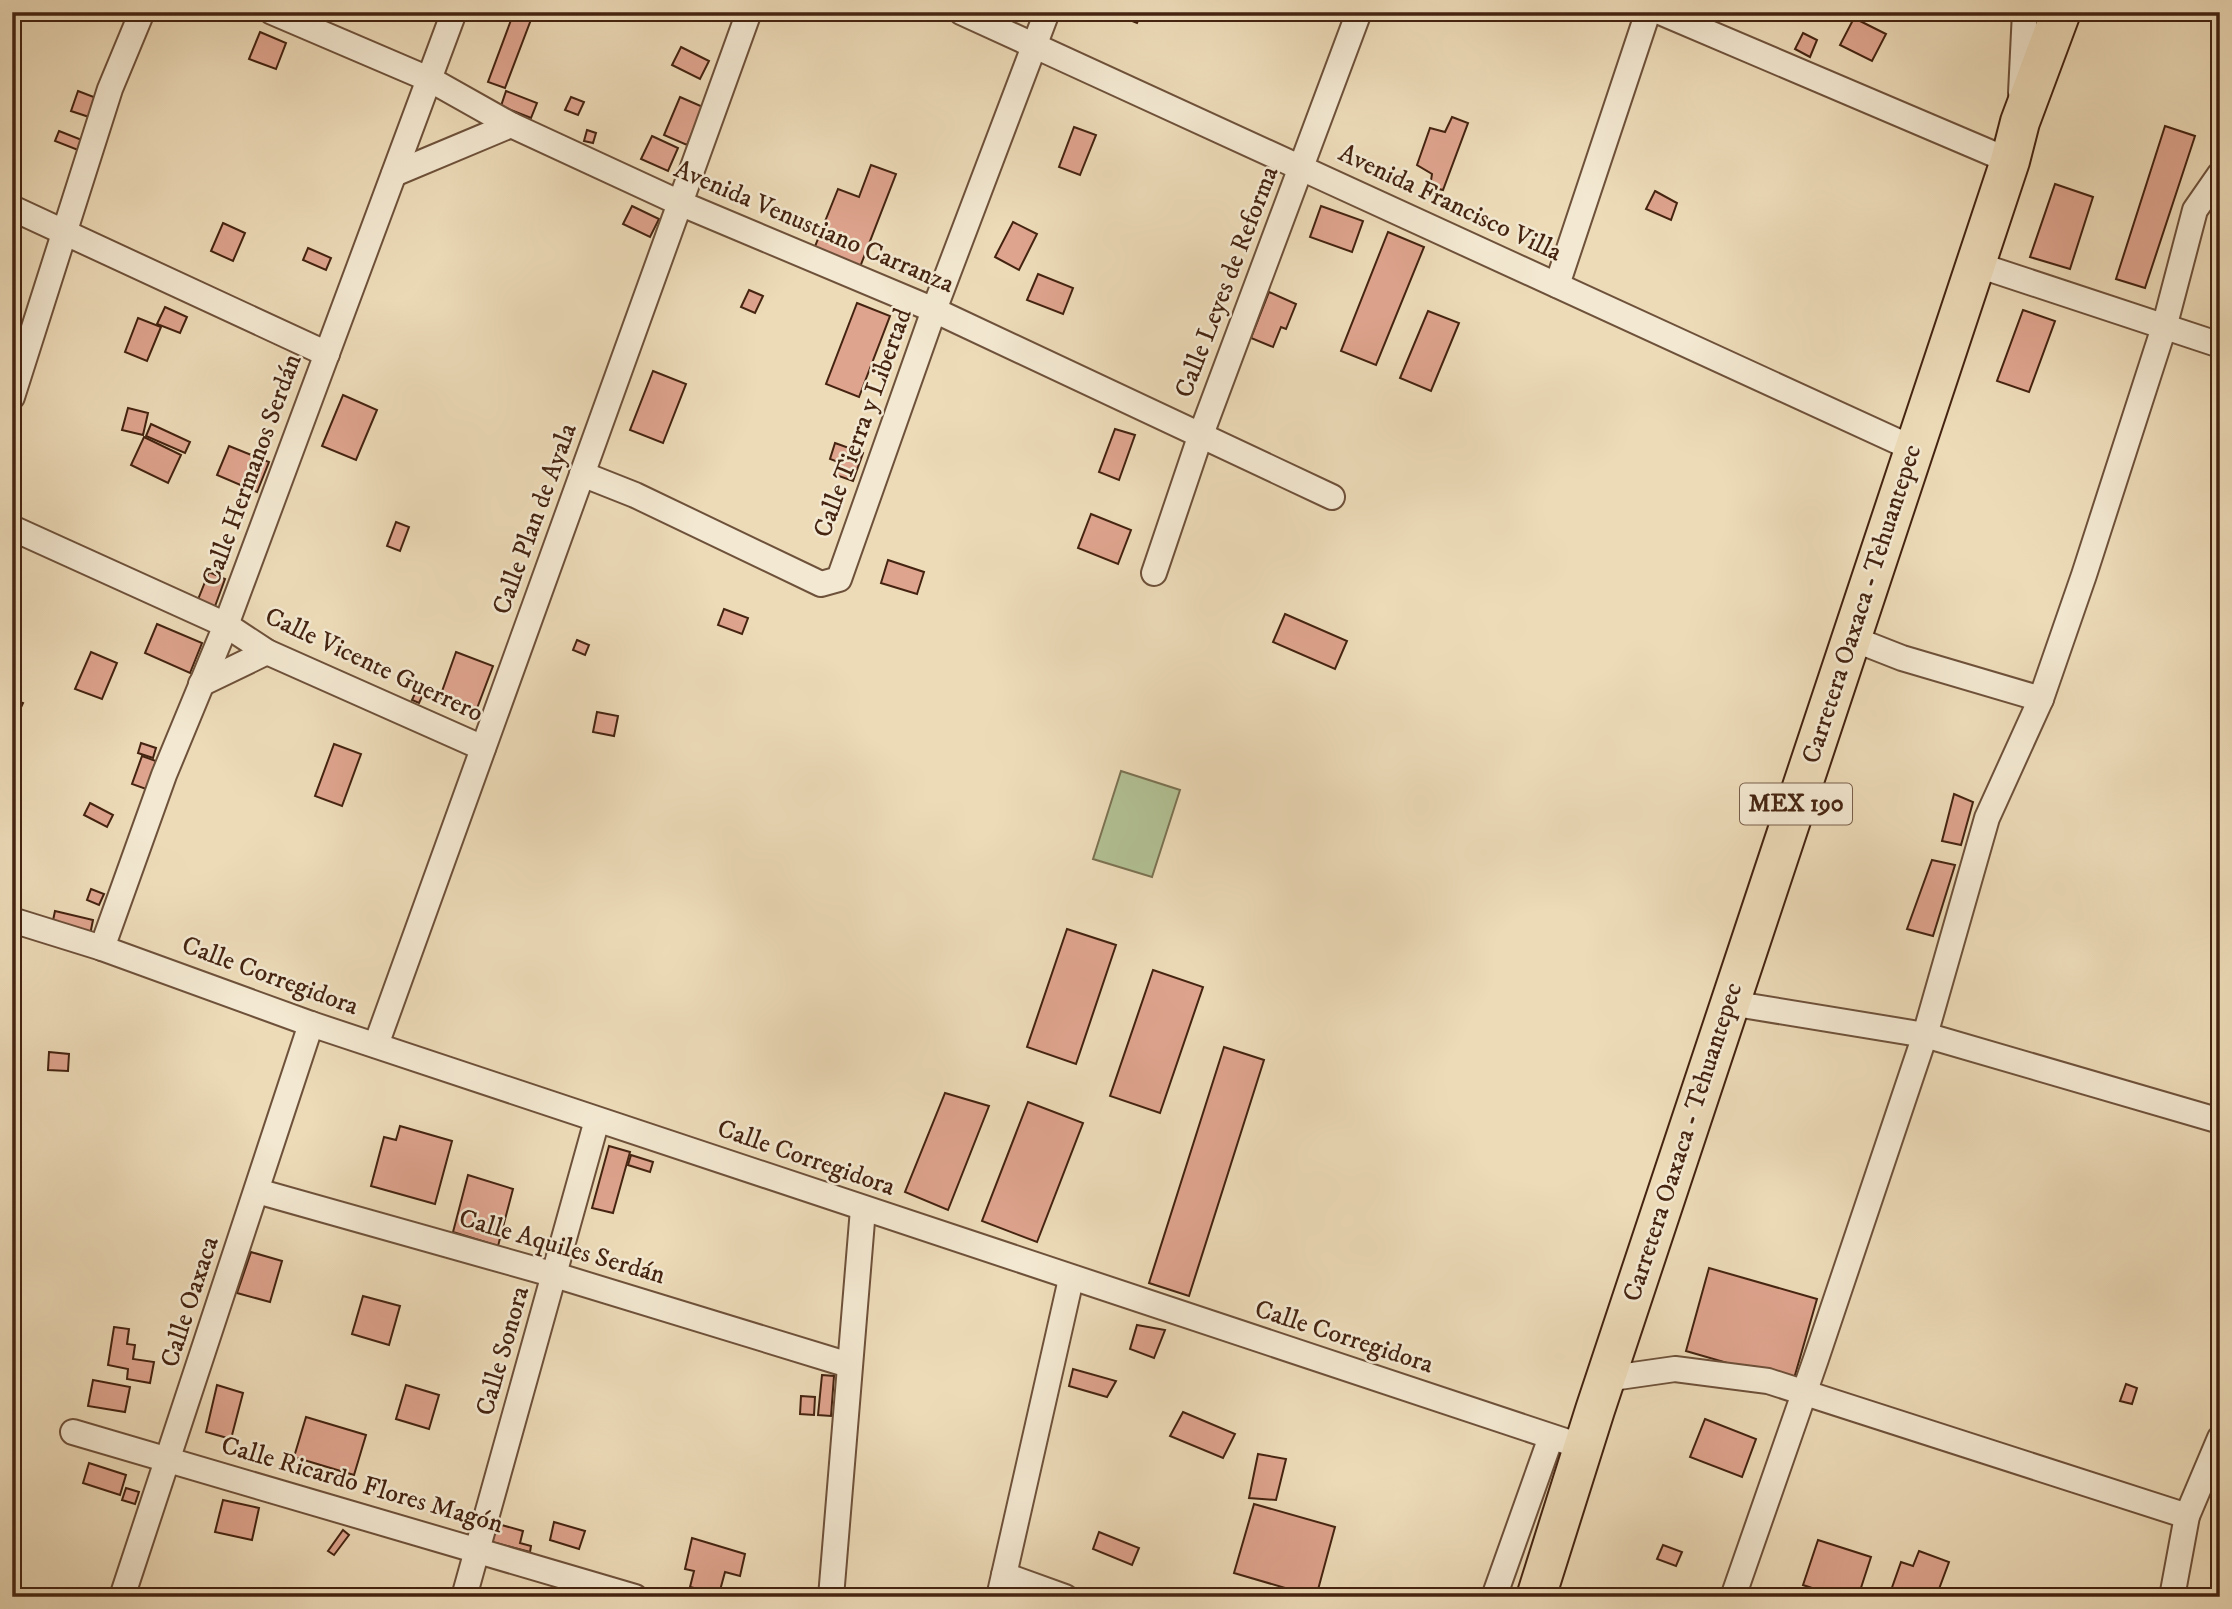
<svg xmlns="http://www.w3.org/2000/svg" width="2232" height="1609" font-family="'IM FELL DW Pica',serif">
<style>
.garden{fill:#b2c194;stroke:#7b7252;stroke-width:2}
.building{fill:#dfa48e;stroke:#442310;stroke-width:2}
.lines{fill:none;stroke-linecap:round;stroke-linejoin:round}
.minor-casing{stroke:#6e513a;stroke-width:28}
.primary-casing{stroke:#442310;stroke-width:42}
.minor{stroke:#f3e8d1;stroke-width:24}
.primary{stroke:#eddbb8;stroke-width:38}
.labels{text-anchor:middle;dominant-baseline:central;stroke-width:5;stroke-linejoin:round;paint-order:stroke}
.shield{fill:#f3e8d1;stroke:#785e4a;stroke-width:2}
.shield-label{font-size:24px;font-weight:bold;fill:#442310}
.street-label{font-size:26px;fill:#442310;stroke:#f3e8d1}
</style>
<rect width="100%" height="100%" fill="#eddbb8"/>
<filter id="stains"><feTurbulence type="fractalNoise" baseFrequency=".00286" numOctaves="4"/><feColorMatrix values="0 0 0 0 .2 0 0 0 0 .09 0 0 0 0 .02 0 0 0 .5 -.17"/></filter>
<radialGradient id="worn" r=".72"><stop offset=".6" stop-color="#630" stop-opacity="0"/><stop offset="1" stop-color="#630" stop-opacity=".3"/></radialGradient>
<path class="garden" d="M 1121,771 L 1180,790 L 1152,877 L 1093,859 Z"/>
<g class="building">
<path d="M 514,12 L 532,17 L 505,88 L 488,82 Z"/>
<path d="M 1019,12 L 1033,12 L 1031,19 Z"/>
<path d="M 1110,12 L 1142,12 L 1137,23 Z"/>
<path d="M 1854,18 L 1886,34 L 1872,61 L 1840,45 Z"/>
<path d="M 260,32 L 286,43 L 276,69 L 249,59 Z"/>
<path d="M 1803,33 L 1817,40 L 1810,57 L 1795,49 Z"/>
<path d="M 681,47 L 709,61 L 700,79 L 672,65 Z"/>
<path d="M 78,91 L 99,99 L 92,118 L 71,111 Z"/>
<path d="M 506,91 L 537,103 L 531,118 L 501,106 Z"/>
<path d="M 571,97 L 584,102 L 578,115 L 565,110 Z"/>
<path d="M 680,97 L 703,107 L 687,145 L 664,135 Z"/>
<path d="M 1452,117 L 1468,123 L 1443,190 L 1430,187 L 1432,174 L 1417,165 L 1430,128 L 1445,132 Z"/>
<path d="M 2165,126 L 2195,136 L 2145,288 L 2116,279 Z"/>
<path d="M 1074,127 L 1096,135 L 1080,175 L 1059,167 Z"/>
<path d="M 587,130 L 596,133 L 593,143 L 584,141 Z"/>
<path d="M 59,131 L 82,140 L 78,150 L 55,141 Z"/>
<path d="M 652,136 L 678,148 L 668,171 L 641,159 Z"/>
<path d="M 871,165 L 896,174 L 860,267 L 814,249 L 838,189 L 859,197 Z"/>
<path d="M 2055,184 L 2093,197 L 2070,269 L 2030,257 Z"/>
<path d="M 1655,191 L 1677,203 L 1671,220 L 1646,209 Z"/>
<path d="M 632,206 L 659,219 L 650,237 L 623,224 Z"/>
<path d="M 1321,206 L 1363,221 L 1352,252 L 1310,237 Z"/>
<path d="M 1013,222 L 1037,234 L 1019,270 L 995,257 Z"/>
<path d="M 223,223 L 245,233 L 233,261 L 211,251 Z"/>
<path d="M 1388,232 L 1424,247 L 1376,365 L 1341,351 Z"/>
<path d="M 308,248 L 331,258 L 326,270 L 303,260 Z"/>
<path d="M 1038,274 L 1073,288 L 1063,314 L 1027,300 Z"/>
<path d="M 749,290 L 763,296 L 755,313 L 741,307 Z"/>
<path d="M 1269,292 L 1296,304 L 1286,329 L 1281,327 L 1273,347 L 1251,338 Z"/>
<path d="M 857,303 L 890,316 L 859,397 L 826,384 Z"/>
<path d="M 165,307 L 187,317 L 180,333 L 157,324 Z"/>
<path d="M 2023,310 L 2055,321 L 2029,392 L 1997,381 Z"/>
<path d="M 1428,311 L 1459,323 L 1431,391 L 1400,378 Z"/>
<path d="M 138,318 L 161,327 L 147,361 L 125,352 Z"/>
<path d="M 653,371 L 686,384 L 663,443 L 630,430 Z"/>
<path d="M 343,395 L 377,410 L 356,460 L 322,446 Z"/>
<path d="M 128,408 L 148,413 L 143,435 L 122,430 Z"/>
<path d="M 151,424 L 190,442 L 185,453 L 146,436 Z"/>
<path d="M 1115,429 L 1135,435 L 1119,480 L 1099,472 Z"/>
<path d="M 144,437 L 181,455 L 168,483 L 131,465 Z"/>
<path d="M 835,443 L 863,453 L 853,481 L 836,475 L 841,463 L 830,459 Z"/>
<path d="M 229,446 L 269,462 L 257,492 L 217,475 Z"/>
<path d="M 1091,514 L 1131,530 L 1118,564 L 1078,548 Z"/>
<path d="M 396,522 L 409,527 L 400,551 L 387,546 Z"/>
<path d="M 888,560 L 924,572 L 917,594 L 881,583 Z"/>
<path d="M 209,572 L 225,579 L 214,609 L 197,602 Z"/>
<path d="M 724,609 L 748,618 L 742,634 L 718,625 Z"/>
<path d="M 1285,614 L 1347,641 L 1335,669 L 1273,642 Z"/>
<path d="M 157,624 L 202,643 L 190,673 L 145,653 Z"/>
<path d="M 577,640 L 589,645 L 585,655 L 573,650 Z"/>
<path d="M 91,652 L 117,663 L 102,699 L 75,689 Z"/>
<path d="M 456,652 L 493,666 L 476,711 L 440,697 Z"/>
<path d="M 417,689 L 424,692 L 419,703 L 412,700 Z"/>
<path d="M 12,699 L 23,703 L 16,718 L 12,717 Z"/>
<path d="M 597,712 L 618,716 L 614,736 L 593,732 Z"/>
<path d="M 141,743 L 156,748 L 153,758 L 138,753 Z"/>
<path d="M 334,744 L 361,754 L 342,806 L 315,796 Z"/>
<path d="M 142,756 L 156,761 L 146,789 L 132,784 Z"/>
<path d="M 1954,794 L 1973,802 L 1961,845 L 1942,841 Z"/>
<path d="M 90,803 L 113,815 L 107,827 L 84,815 Z"/>
<path d="M 1932,860 L 1955,865 L 1933,936 L 1907,929 Z"/>
<path d="M 91,889 L 104,894 L 99,905 L 87,900 Z"/>
<path d="M 55,911 L 93,920 L 90,935 L 52,925 Z"/>
<path d="M 1067,929 L 1116,945 L 1076,1064 L 1027,1047 Z"/>
<path d="M 1153,970 L 1203,987 L 1160,1113 L 1110,1096 Z"/>
<path d="M 1224,1047 L 1264,1060 L 1189,1296 L 1149,1283 Z"/>
<path d="M 49,1052 L 69,1054 L 68,1071 L 48,1070 Z"/>
<path d="M 945,1093 L 989,1106 L 948,1210 L 905,1192 Z"/>
<path d="M 1028,1102 L 1083,1123 L 1037,1242 L 982,1221 Z"/>
<path d="M 400,1126 L 452,1141 L 435,1204 L 371,1186 L 384,1137 L 396,1140 Z"/>
<path d="M 609,1146 L 630,1152 L 613,1213 L 592,1208 Z"/>
<path d="M 631,1155 L 653,1162 L 650,1172 L 628,1165 Z"/>
<path d="M 468,1175 L 513,1189 L 498,1246 L 453,1232 Z"/>
<path d="M 251,1252 L 282,1261 L 270,1302 L 237,1293 Z"/>
<path d="M 1709,1268 L 1817,1299 L 1793,1382 L 1686,1351 Z"/>
<path d="M 363,1296 L 400,1306 L 389,1345 L 352,1334 Z"/>
<path d="M 1137,1325 L 1165,1330 L 1154,1358 L 1130,1349 Z"/>
<path d="M 114,1327 L 129,1329 L 127,1344 L 135,1345 L 133,1359 L 154,1362 L 150,1383 L 127,1379 L 128,1369 L 108,1365 Z"/>
<path d="M 1073,1369 L 1116,1381 L 1107,1397 L 1069,1386 Z"/>
<path d="M 822,1375 L 834,1376 L 831,1416 L 818,1415 Z"/>
<path d="M 93,1380 L 130,1387 L 125,1412 L 88,1406 Z"/>
<path d="M 2126,1384 L 2137,1388 L 2132,1404 L 2120,1401 Z"/>
<path d="M 217,1385 L 243,1393 L 231,1439 L 206,1432 Z"/>
<path d="M 406,1385 L 439,1395 L 429,1429 L 396,1419 Z"/>
<path d="M 801,1396 L 815,1397 L 814,1415 L 800,1414 Z"/>
<path d="M 1183,1412 L 1235,1434 L 1223,1458 L 1170,1436 Z"/>
<path d="M 306,1417 L 366,1435 L 354,1475 L 294,1457 Z"/>
<path d="M 1705,1419 L 1756,1439 L 1742,1477 L 1690,1457 Z"/>
<path d="M 1258,1454 L 1286,1459 L 1276,1500 L 1249,1498 Z"/>
<path d="M 89,1463 L 126,1475 L 120,1495 L 83,1483 Z"/>
<path d="M 126,1488 L 139,1492 L 135,1504 L 122,1500 Z"/>
<path d="M 223,1500 L 259,1508 L 252,1540 L 215,1532 Z"/>
<path d="M 1254,1504 L 1335,1527 L 1316,1597 L 1234,1573 Z"/>
<path d="M 554,1522 L 585,1531 L 579,1549 L 550,1540 Z"/>
<path d="M 498,1524 L 523,1531 L 520,1543 L 531,1546 L 530,1552 L 492,1542 Z"/>
<path d="M 343,1530 L 349,1535 L 334,1555 L 328,1551 Z"/>
<path d="M 1099,1532 L 1139,1548 L 1132,1565 L 1093,1549 Z"/>
<path d="M 692,1538 L 745,1554 L 740,1576 L 725,1572 L 719,1594 L 690,1587 L 694,1571 L 685,1569 Z"/>
<path d="M 1818,1540 L 1871,1557 L 1858,1597 L 1839,1597 L 1803,1585 Z"/>
<path d="M 1663,1545 L 1682,1552 L 1676,1566 L 1657,1559 Z"/>
<path d="M 1919,1551 L 1949,1562 L 1936,1597 L 1889,1596 L 1901,1562 L 1913,1566 Z"/>
</g>
<g class="lines">
<defs>
<g id="minor">
<path d="M 272,12 L 431,80 L 511,125 L 682,204 L 934,310 L 1332,497"/>
<path d="M 961,12 L 1914,449"/>
<path d="M 1660,12 L 2010,161"/>
<path d="M 2021,93 L 2025,12"/>
<path d="M 394,174 L 511,125"/>
<path d="M 12,208 L 327,354"/>
<path d="M 1975,264 L 2220,345"/>
<path d="M 1557,285 L 1648,12"/>
<path d="M 12,397 L 110,89 L 142,12"/>
<path d="M 582,474 L 635,495 L 821,584 L 839,579 L 934,310 L 1047,12"/>
<path d="M 12,528 L 226,625 L 267,652 L 483,748"/>
<path d="M 1154,573 L 1200,437 L 1359,12"/>
<path d="M 1851,638 L 1902,658 L 2041,699"/>
<path d="M 201,684 L 267,652"/>
<path d="M 12,920 L 102,948 L 311,1024 L 1583,1447"/>
<path d="M 102,948 L 164,775 L 226,625 L 454,12"/>
<path d="M 1730,1003 L 1925,1035 L 2220,1121"/>
<path d="M 376,1045 L 749,12"/>
<path d="M 257,1191 L 555,1275 L 849,1365"/>
<path d="M 1605,1379 L 1675,1369 L 1768,1381 L 2187,1516"/>
<path d="M 73,1432 L 635,1597"/>
<path d="M 1004,1575 L 1065,1597"/>
<path d="M 122,1597 L 311,1024"/>
<path d="M 464,1597 L 597,1120"/>
<path d="M 831,1597 L 863,1209"/>
<path d="M 999,1597 L 1071,1279"/>
<path d="M 1494,1597 L 1551,1437"/>
<path d="M 1733,1597 L 1816,1359 L 1925,1035 L 1987,818 L 2041,699 L 2084,575 L 2165,324 L 2195,210 L 2220,174"/>
<path d="M 2172,1597 L 2187,1516 L 2220,1438"/>
</g>
<path id="primary" d="M 1536,1597 L 1595,1410 L 2010,161 L 2020,122 L 2061,12"/>
</defs>
<use href="#minor" class="minor-casing"/>
<use href="#primary" class="primary-casing"/>
<use href="#minor" class="minor"/>
<use href="#primary" class="primary"/>
</g>
<g class="labels">
<rect class="shield" x="1740" y="783.5" width="112" height="41" rx="5"/>
<g class="shield-label">
<text x="1796" y="804">MEX 190</text>
</g>
<g class="street-label">
<text transform="translate(1450 203) rotate(25)">Avenida Francisco Villa</text>
<text transform="translate(814 227) rotate(23)">Avenida Venustiano Carranza</text>
<text transform="translate(1227 282) rotate(-69)">Calle Leyes de Reforma</text>
<text transform="translate(863 423) rotate(-70)">Calle Tierra y Libertad</text>
<text transform="translate(252 470) rotate(-70)">Calle Hermanos Serdán</text>
<text transform="translate(535 519) rotate(-70)">Calle Plan de Ayala</text>
<text transform="translate(1862 604) rotate(-72)">Carretera Oaxaca - Tehuantepec</text>
<text transform="translate(374 665) rotate(25)">Calle Vicente Guerrero</text>
<text transform="translate(270 976) rotate(20)">Calle Corregidora</text>
<text transform="translate(1683 1142) rotate(-72)">Carretera Oaxaca - Tehuantepec</text>
<text transform="translate(806 1158) rotate(19)">Calle Corregidora</text>
<text transform="translate(562 1247) rotate(16)">Calle Aquiles Serdán</text>
<text transform="translate(190 1302) rotate(-72)">Calle Oaxaca</text>
<text transform="translate(1344 1337) rotate(18)">Calle Corregidora</text>
<text transform="translate(503 1351) rotate(-74)">Calle Sonora</text>
<text transform="translate(362 1485) rotate(16)">Calle Ricardo Flores Magón</text>
</g>
</g>
<rect width="2232" height="1609" fill="none" stroke="#eddbb8" stroke-width="42"/>
<rect x="14" y="14" width="2204" height="1581" fill="none" stroke="#442310" stroke-width="3.5"/>
<rect x="21" y="21" width="2190" height="1567" fill="none" stroke="#442310" stroke-width="2"/>
<rect width="100%" height="100%" filter="url(#stains)"/>
<rect width="100%" height="100%" fill="url(#worn)"/>
</svg>
